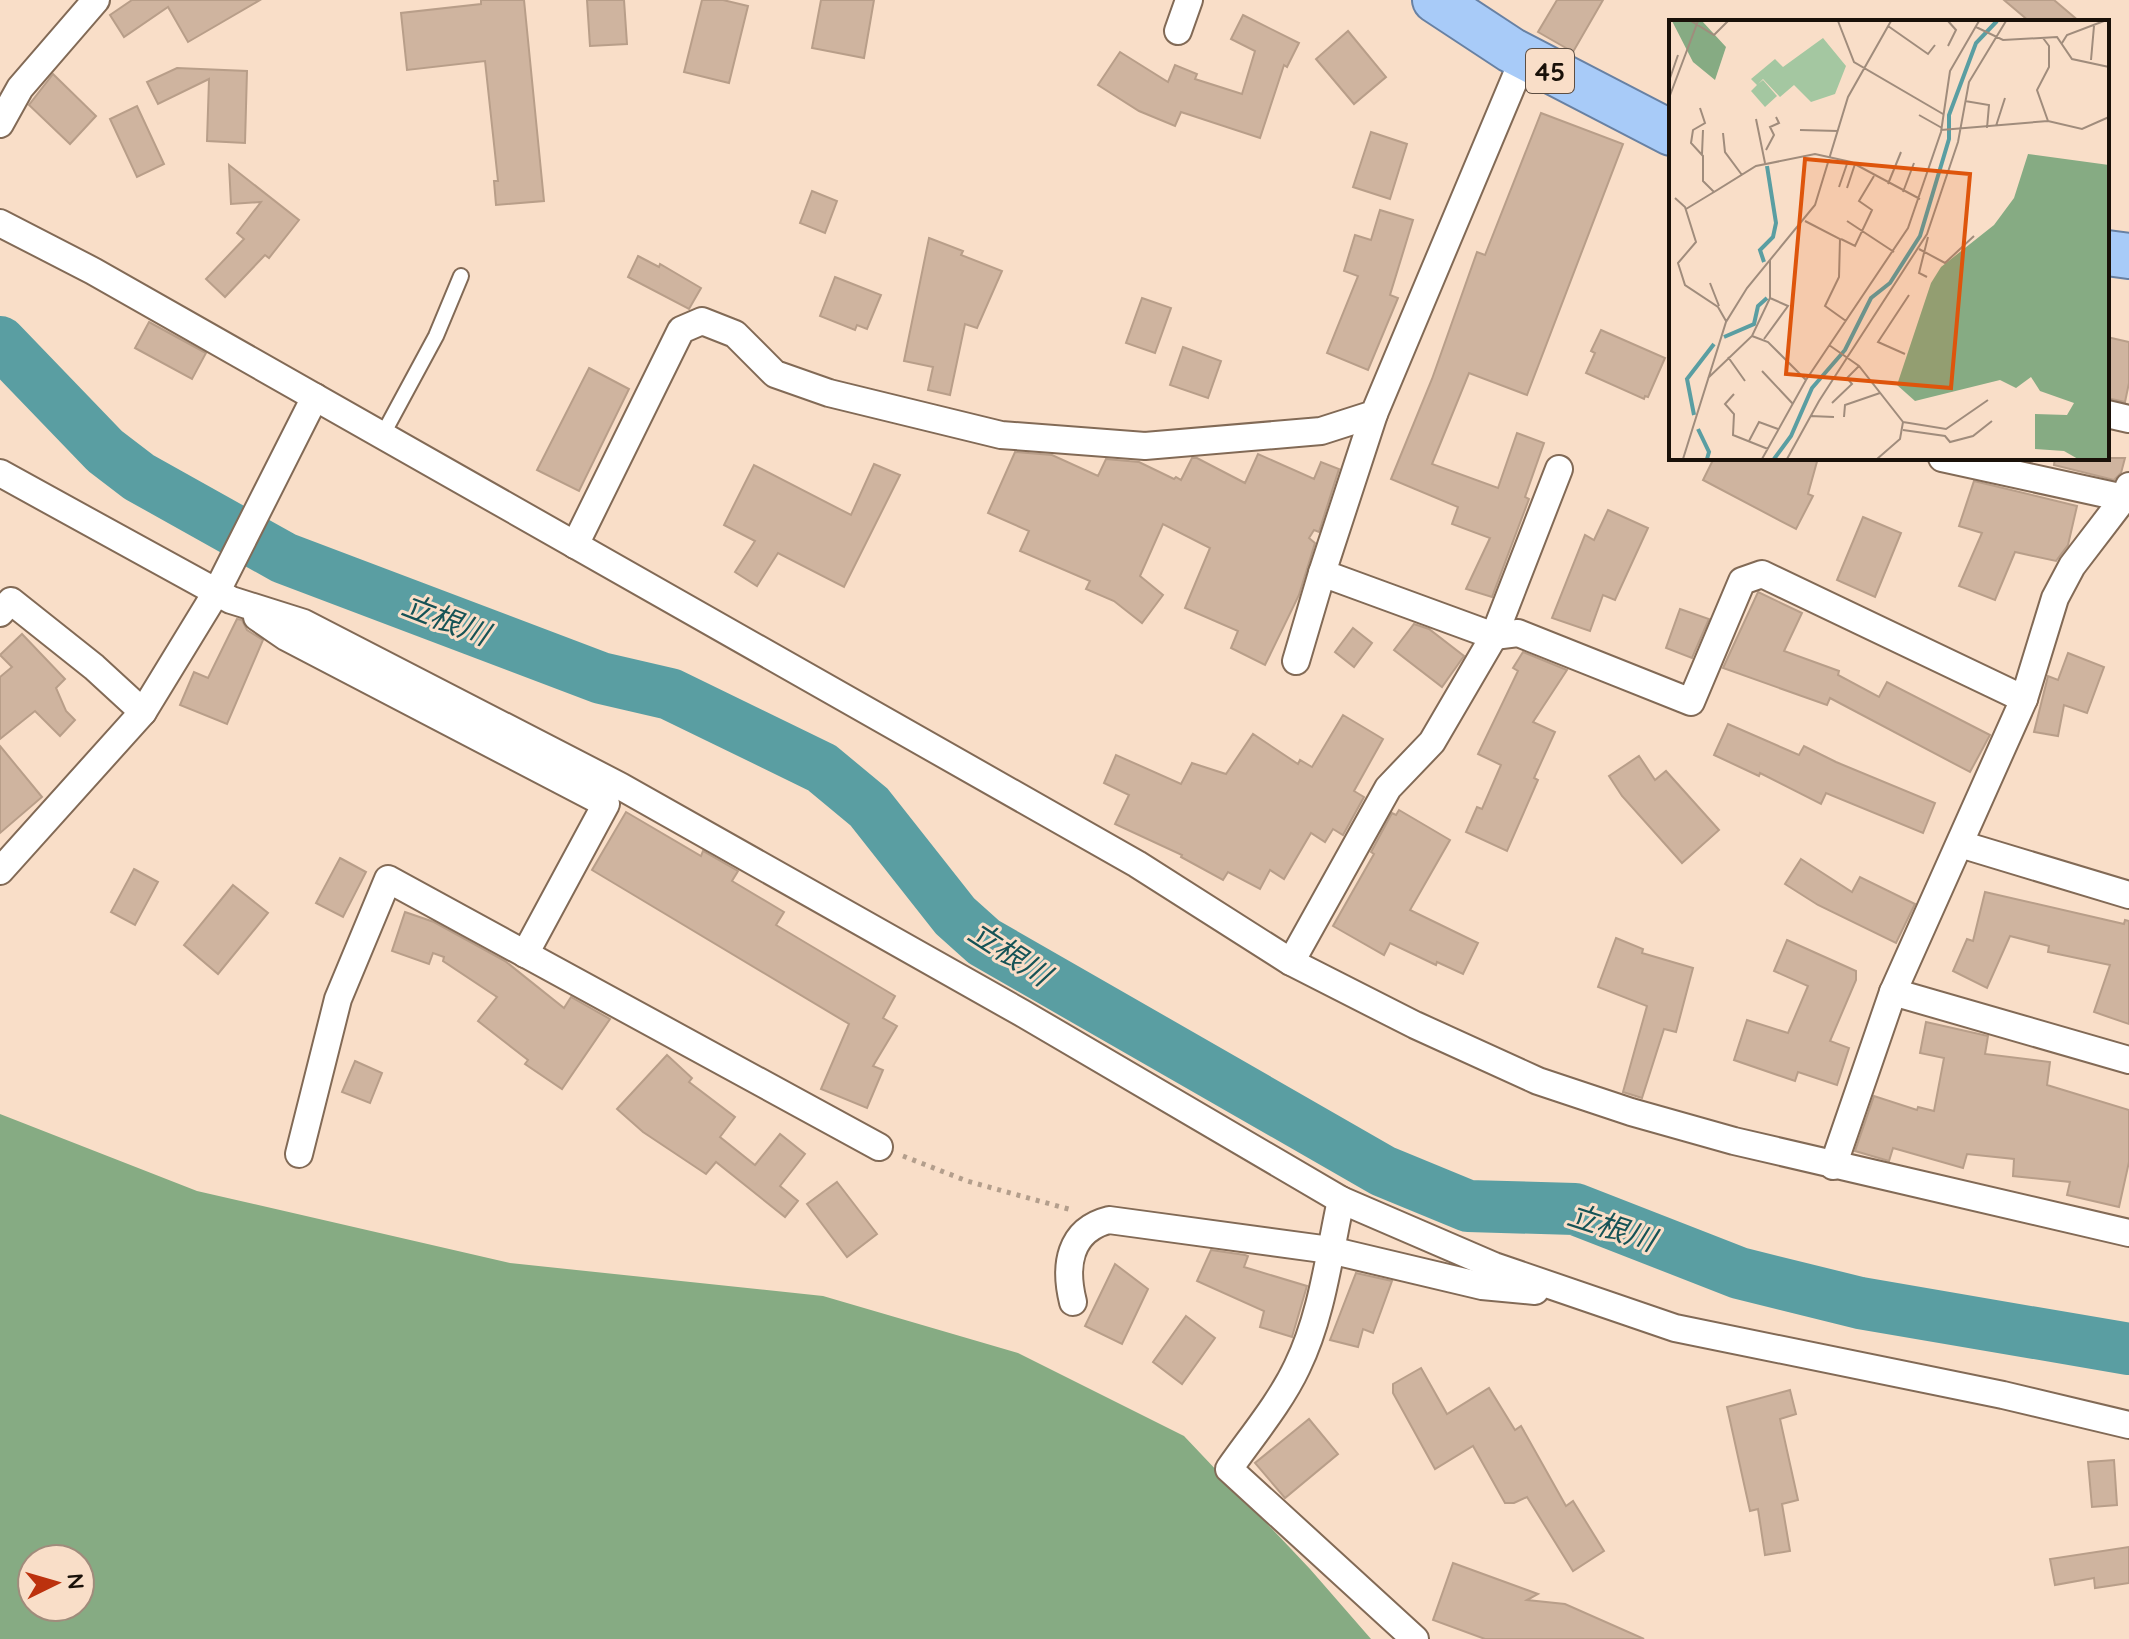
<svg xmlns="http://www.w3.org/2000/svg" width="2129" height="1639" font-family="Quicksand,'Noto Sans JP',sans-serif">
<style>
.forest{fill:#86ab83;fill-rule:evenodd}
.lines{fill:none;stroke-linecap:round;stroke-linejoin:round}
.river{stroke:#5a9ea2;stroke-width:52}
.building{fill:#cfb49f;stroke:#b89e89;stroke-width:2}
.service-casing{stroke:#826a56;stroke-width:18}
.minor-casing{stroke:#826a56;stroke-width:30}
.trunk-casing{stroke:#6881a3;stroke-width:48}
.path{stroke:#b39e8c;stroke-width:5;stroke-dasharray:4 6;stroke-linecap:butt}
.service{stroke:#fff;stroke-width:14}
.minor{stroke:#fff;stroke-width:26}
.trunk{stroke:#a8cbf8;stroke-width:44}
.labels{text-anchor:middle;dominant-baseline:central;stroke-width:6;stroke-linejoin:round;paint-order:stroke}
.shield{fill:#f9dec8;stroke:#5d4e42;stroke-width:2}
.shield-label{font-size:26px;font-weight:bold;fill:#1a1109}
.water-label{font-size:30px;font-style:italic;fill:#165356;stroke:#f9dec8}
.inset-river{fill:none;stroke:#5a9ea2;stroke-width:4}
.inset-road{fill:none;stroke:#a08c7c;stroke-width:2}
.view{fill:#de550c;fill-opacity:0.15;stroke:#de550c;stroke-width:4}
.inset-edge{fill:none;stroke:#1a1109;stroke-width:4}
</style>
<rect width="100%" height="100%" fill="#f9dec8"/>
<path class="forest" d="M 0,1114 L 197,1191 L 510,1263 L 823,1296 L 1018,1353 L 1184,1436 L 1310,1569 L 1371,1639 L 0,1639 ZM 32,1559 L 80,1559 L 80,1607 L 32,1607 Z"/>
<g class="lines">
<path class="river" d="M 0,342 L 105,451 L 139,477 L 284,558 L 601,678 L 670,694 L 822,768 L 869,807 L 955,916 L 984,942 L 1383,1171 L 1468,1206 L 1575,1209 L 1739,1273 L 1860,1303 L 2129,1349"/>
</g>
<g class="building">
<path d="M 132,0 L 260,0 L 188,42 L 168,7 L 124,37 L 110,15 Z"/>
<path d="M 481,0 L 524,0 L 544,201 L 496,205 L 494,181 L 498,181 L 485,61 L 407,70 L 401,13 L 481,4 Z"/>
<path d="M 587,0 L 624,0 L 627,44 L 590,46 Z"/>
<path d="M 702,0 L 723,0 L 748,6 L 729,83 L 684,72 Z"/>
<path d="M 821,0 L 874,0 L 864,58 L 812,48 Z"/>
<path d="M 1557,0 L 1603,0 L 1573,52 L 1538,32 Z"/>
<path d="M 2004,0 L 2054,0 L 2080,22 L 2030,22 Z"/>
<path d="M 1243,15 L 1299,43 L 1287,67 L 1284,65 L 1260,138 L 1181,112 L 1175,126 L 1139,111 L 1098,85 L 1120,52 L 1168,82 L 1175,65 L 1197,74 L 1195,79 L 1242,94 L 1255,51 L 1231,39 Z"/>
<path d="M 1348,31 L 1386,77 L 1354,104 L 1316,59 Z"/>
<path d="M 177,68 L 247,71 L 245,143 L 207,141 L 209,79 L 158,104 L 147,82 Z"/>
<path d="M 53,74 L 96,116 L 70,144 L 29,105 Z"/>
<path d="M 137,106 L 164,164 L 137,177 L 110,119 Z"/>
<path d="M 1541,113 L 1623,144 L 1527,395 L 1469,373 L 1432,464 L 1498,488 L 1517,433 L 1544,443 L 1525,497 L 1529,499 L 1492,597 L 1466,589 L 1490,538 L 1452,524 L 1458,507 L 1391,479 L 1432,379 L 1477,252 L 1485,255 Z"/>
<path d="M 1371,132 L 1407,144 L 1390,199 L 1353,187 Z"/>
<path d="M 229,165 L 299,220 L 269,258 L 265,255 L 225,297 L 206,279 L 244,239 L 237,233 L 261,202 L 231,204 Z"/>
<path d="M 812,191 L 837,201 L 825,233 L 800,223 Z"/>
<path d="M 1380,210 L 1413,220 L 1390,295 L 1398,298 L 1368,370 L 1327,353 L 1358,276 L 1344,271 L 1355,235 L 1371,240 Z"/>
<path d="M 929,238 L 963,251 L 961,255 L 1002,271 L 977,328 L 965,324 L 950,395 L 928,390 L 933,367 L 904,361 Z"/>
<path d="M 638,256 L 659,267 L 660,264 L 701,288 L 689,309 L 628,277 Z"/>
<path d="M 835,277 L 881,295 L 867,329 L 857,325 L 855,330 L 820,316 Z"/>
<path d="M 1142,298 L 1171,308 L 1155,353 L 1126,343 Z"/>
<path d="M 149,322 L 206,353 L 192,379 L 135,348 Z"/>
<path d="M 1601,330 L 1665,358 L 1648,397 L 1645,396 L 1644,399 L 1586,373 L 1595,353 L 1591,351 Z"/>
<path d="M 2107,337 L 2129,342 L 2129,383 L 2125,402 L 2107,398 Z"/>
<path d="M 1183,347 L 1221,361 L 1208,398 L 1170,385 Z"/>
<path d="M 589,368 L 629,389 L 579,491 L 537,470 Z"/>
<path d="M 1015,452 L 1052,455 L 1098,476 L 1106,459 L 1139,462 L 1174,479 L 1176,477 L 1181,480 L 1192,458 L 1197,458 L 1245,483 L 1258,454 L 1314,479 L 1321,462 L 1339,469 L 1319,532 L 1314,530 L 1309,538 L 1315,543 L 1299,595 L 1265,665 L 1231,648 L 1238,631 L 1185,608 L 1210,548 L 1163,524 L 1140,576 L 1163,595 L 1142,623 L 1114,601 L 1086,589 L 1090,581 L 1020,551 L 1029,531 L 988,513 Z"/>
<path d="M 1714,458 L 1818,458 L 1808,494 L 1813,496 L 1796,529 L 1703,480 Z"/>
<path d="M 2055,458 L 2125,458 L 2121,473 L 2114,480 L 2054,465 Z"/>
<path d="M 874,464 L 900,475 L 844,587 L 778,553 L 757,586 L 735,572 L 755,541 L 724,525 L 754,465 L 851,515 Z"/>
<path d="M 1974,481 L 2077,506 L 2068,545 L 2056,561 L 2015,552 L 1995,600 L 1959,586 L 1982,533 L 1959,526 Z"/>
<path d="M 1608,510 L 1648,528 L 1615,600 L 1603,595 L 1590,631 L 1552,618 L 1585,535 L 1594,540 Z"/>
<path d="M 1863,517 L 1901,533 L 1875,597 L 1837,580 Z"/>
<path d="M 1758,592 L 1802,613 L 1784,651 L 1839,671 L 1838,675 L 1879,697 L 1887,682 L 1990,735 L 1970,772 L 1830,698 L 1827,705 L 1723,668 Z"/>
<path d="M 1680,609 L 1709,619 L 1692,658 L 1666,648 Z"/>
<path d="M 237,619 L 242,620 L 247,630 L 263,640 L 227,724 L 180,705 L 194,672 L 208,678 Z"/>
<path d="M 1414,624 L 1429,629 L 1464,656 L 1442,687 L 1394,650 Z"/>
<path d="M 1353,628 L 1372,643 L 1354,667 L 1335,652 Z"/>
<path d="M 22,634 L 65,679 L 56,688 L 66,711 L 75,720 L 60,736 L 35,711 L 0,739 L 0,677 L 12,667 L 0,655 Z"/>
<path d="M 1523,652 L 1567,670 L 1533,722 L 1555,732 L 1534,778 L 1538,780 L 1507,851 L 1466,832 L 1477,807 L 1482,809 L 1501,765 L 1478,754 L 1518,671 L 1513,668 Z"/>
<path d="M 2068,653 L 2104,667 L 2087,713 L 2064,705 L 2058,736 L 2034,732 L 2048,676 L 2058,680 Z"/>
<path d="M 1343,715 L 1383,739 L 1354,791 L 1364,797 L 1343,835 L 1333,829 L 1325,842 L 1311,833 L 1284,879 L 1270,870 L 1260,889 L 1228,872 L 1223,880 L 1181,857 L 1182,855 L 1115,824 L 1129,795 L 1104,783 L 1116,755 L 1181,784 L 1192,763 L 1226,774 L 1253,734 L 1298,764 L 1300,760 L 1312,767 Z"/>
<path d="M 1728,724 L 1799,755 L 1804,746 L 1836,762 L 1935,803 L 1923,833 L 1826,793 L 1821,804 L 1760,773 L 1759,776 L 1714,755 Z"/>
<path d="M 0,746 L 42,797 L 0,833 Z"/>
<path d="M 1639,756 L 1655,780 L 1666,771 L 1719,830 L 1682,863 L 1622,796 L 1609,776 Z"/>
<path d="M 1399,810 L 1450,840 L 1410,910 L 1478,943 L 1463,974 L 1437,962 L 1436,965 L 1390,943 L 1384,955 L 1333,926 L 1374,854 L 1371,852 L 1392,813 L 1396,815 Z"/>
<path d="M 626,812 L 701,856 L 703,851 L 738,871 L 732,881 L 784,912 L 776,925 L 895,996 L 883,1018 L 897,1026 L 873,1066 L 883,1070 L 867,1108 L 821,1089 L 849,1024 L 592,870 Z"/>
<path d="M 340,858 L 366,872 L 343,917 L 316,903 Z"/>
<path d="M 1801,859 L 1852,892 L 1860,877 L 1915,904 L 1896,943 L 1818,905 L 1785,884 Z"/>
<path d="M 134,869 L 158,882 L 135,925 L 111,912 Z"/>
<path d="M 233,885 L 268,913 L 218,974 L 184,945 Z"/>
<path d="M 1985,892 L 2124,924 L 2125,920 L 2129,921 L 2129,1024 L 2094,1012 L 2110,965 L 2048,952 L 2049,946 L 2010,936 L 1987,988 L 1953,971 L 1967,939 L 1973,941 Z"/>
<path d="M 405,912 L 434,922 L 505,961 L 564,1008 L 571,997 L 610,1019 L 562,1089 L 525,1064 L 528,1060 L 478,1021 L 497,997 L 443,961 L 444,957 L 433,953 L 429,964 L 392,951 Z"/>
<path d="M 1616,938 L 1643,949 L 1642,953 L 1693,968 L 1676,1032 L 1664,1029 L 1642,1098 L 1623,1092 L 1647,1006 L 1598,987 Z"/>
<path d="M 1787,940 L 1856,971 L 1856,980 L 1830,1041 L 1849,1048 L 1837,1085 L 1798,1072 L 1795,1081 L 1734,1060 L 1747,1020 L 1788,1033 L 1808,986 L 1774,971 Z"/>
<path d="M 1926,1022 L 1988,1036 L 1985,1054 L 2050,1062 L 2047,1085 L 2129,1110 L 2129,1162 L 2119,1207 L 2067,1195 L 2070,1182 L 2013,1176 L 2014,1159 L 1967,1154 L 1963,1168 L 1893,1148 L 1889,1161 L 1855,1151 L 1874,1096 L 1917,1110 L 1918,1107 L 1934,1111 L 1944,1058 L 1920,1053 Z"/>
<path d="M 667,1055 L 692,1078 L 689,1082 L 735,1117 L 720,1137 L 755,1165 L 780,1134 L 805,1154 L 780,1186 L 798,1201 L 785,1217 L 716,1162 L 706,1174 L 643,1132 L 617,1109 Z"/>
<path d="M 355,1061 L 382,1073 L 370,1103 L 342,1092 Z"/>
<path d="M 837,1182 L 877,1234 L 847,1257 L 807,1204 Z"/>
<path d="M 1211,1250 L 1245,1255 L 1248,1256 L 1244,1267 L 1307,1286 L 1292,1337 L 1260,1327 L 1264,1311 L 1197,1281 Z"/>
<path d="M 1115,1264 L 1148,1289 L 1122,1344 L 1085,1326 Z"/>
<path d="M 1356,1273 L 1392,1281 L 1373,1333 L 1363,1329 L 1358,1347 L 1330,1340 Z"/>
<path d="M 1186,1316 L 1215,1338 L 1182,1384 L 1153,1362 Z"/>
<path d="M 1421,1368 L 1447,1414 L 1489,1388 L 1515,1430 L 1521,1426 L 1566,1506 L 1573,1501 L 1604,1551 L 1573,1571 L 1527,1497 L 1514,1503 L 1505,1503 L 1473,1446 L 1435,1469 L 1393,1393 L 1393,1384 Z"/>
<path d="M 1790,1390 L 1796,1414 L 1780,1419 L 1798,1500 L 1782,1504 L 1790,1551 L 1765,1555 L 1758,1509 L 1750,1511 L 1727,1407 Z"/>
<path d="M 1309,1419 L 1338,1454 L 1285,1498 L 1255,1463 Z"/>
<path d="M 2114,1460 L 2117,1505 L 2092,1507 L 2088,1462 Z"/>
<path d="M 2129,1547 L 2129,1583 L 2095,1588 L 2094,1578 L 2055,1585 L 2050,1559 Z"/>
<path d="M 1453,1563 L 1538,1594 L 1527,1600 L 1565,1604 L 1644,1639 L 1485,1639 L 1433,1620 Z"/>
</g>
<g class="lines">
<defs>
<path id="service" d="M 382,436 L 436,336 L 461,276"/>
<g id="minor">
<path d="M 1178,31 L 1189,0"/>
<path d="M 0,124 L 20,88 L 96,0"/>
<path d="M 0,223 L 93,271 L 1137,864 L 1291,962 L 1415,1025 L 1538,1081 L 1631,1112 L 1734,1141 L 2129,1233"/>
<path d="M 1374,414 L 1322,573 L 1494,636 L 1518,633 L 1691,702 L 1742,581 L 1762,574 L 2024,699"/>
<path d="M 2107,414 L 2129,419"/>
<path d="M 1942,458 L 2124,498"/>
<path d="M 0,473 L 231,600 L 304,623 L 620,786 L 1022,1013 L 1341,1200 L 1494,1266 L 1675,1328 L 2003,1395 L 2129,1425"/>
<path d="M 575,545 L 681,330 L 702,321 L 735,334 L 775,374 L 829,393 L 1001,435 L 1145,446 L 1321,431 L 1374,414 L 1524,57"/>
<path d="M 0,613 L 11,601 L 94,667 L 143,712"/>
<path d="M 257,617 L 286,637 L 606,804 L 525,954"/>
<path d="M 1296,661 L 1322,573"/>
<path d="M 1960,844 L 2129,895"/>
<path d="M 0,871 L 143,712 L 217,591 L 315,397"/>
<path d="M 1291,962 L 1388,788 L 1432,742 L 1494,636 L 1559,469"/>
<path d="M 1893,992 L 2129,1060"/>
<path d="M 299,1154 L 338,999 L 388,879 L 879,1147"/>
<path d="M 1833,1166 L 1893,992 L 2024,699 L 2055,598 L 2072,566 L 2124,498 L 2129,486"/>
<path d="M 1341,1200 C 1329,1255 1322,1316 1297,1367 C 1280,1403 1252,1436 1229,1469 L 1415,1639"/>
<path d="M 1073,1302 C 1064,1266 1069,1230 1109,1220 L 1330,1250 L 1482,1286 L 1535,1291"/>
</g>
<g id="trunk">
<path d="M 1435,0 L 1511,50 L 1671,133"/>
<path d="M 2107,253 L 2129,256"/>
</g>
</defs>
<use href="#service" class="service-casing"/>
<use href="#minor" class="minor-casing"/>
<use href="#trunk" class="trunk-casing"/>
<path class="path" d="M 903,1156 L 967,1181 L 1072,1210"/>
<use href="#service" class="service"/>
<use href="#minor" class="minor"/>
<use href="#trunk" class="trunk"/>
</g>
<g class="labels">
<rect class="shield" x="1526" y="49" width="48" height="44" rx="6"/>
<g class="shield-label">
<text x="1550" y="71">45</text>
</g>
<g class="water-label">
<text transform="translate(446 619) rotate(21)">立根川</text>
<text transform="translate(1010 953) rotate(33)">立根川</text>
<text transform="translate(1612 1227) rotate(18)">立根川</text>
</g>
</g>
<g transform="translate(1669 20)">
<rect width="440" height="440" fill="#f9dec8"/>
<path d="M 154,18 L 177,46 L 166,74 L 142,82 L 125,65 L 111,77 L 94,59 L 89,64 L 94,60 L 108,76 L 96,87 L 82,71 L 88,65 L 82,59 L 106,39 L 114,47 Z" fill="#a4c7a1"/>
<path d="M 3,1 L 33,1 L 57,27 L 46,60 L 24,42 ZM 359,134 L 440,145 L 440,439 L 409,439 L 395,431 L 366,429 L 366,394 L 398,395 L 405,383 L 371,371 L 362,357 L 347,368 L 331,360 L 246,381 L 228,365 L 262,263 L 272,247 L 325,205 L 345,178 Z" fill="#86ab83"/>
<path class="inset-river" d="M 95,242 L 91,230 L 104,217 L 107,203 L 98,146M 55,317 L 85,304 L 89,286 L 98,278M 25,395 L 18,359 L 45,324M 29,409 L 40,432 L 38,439M 105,439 L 122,416 L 143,368 L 176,330 L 202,278 L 221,263 L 251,216 L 280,119 L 280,95 L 307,23 L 328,1"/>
<path class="inset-road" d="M 22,1 L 45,15 L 59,1M 169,1 L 185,42 L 274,94M 219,6 L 259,34 L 266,25M 307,7 L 334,20 L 388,17 L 403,39 L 440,47M 374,18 L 380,26 L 380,47 L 368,70 L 379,101M 393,23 L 398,15 L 435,1M 279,26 L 287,10 L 279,1M 422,40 L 425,6M 0,61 L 9,35M 0,78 L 29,1M 296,81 L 320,85 L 318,108M 31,88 L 36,103 L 24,110 L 22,123 L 34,136 L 34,161 L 45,172 L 87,146 L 146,134 L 182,142 L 251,179M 250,95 L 273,108M 87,99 L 96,143M 327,106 L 336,78M 131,110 L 169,111M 272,110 L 379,101 L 413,109 L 440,97M 54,113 L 56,132 L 73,155M 97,130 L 105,115 L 101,107 L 110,103 L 107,97M 33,134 L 34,110M 219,164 L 232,132M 170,167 L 179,141M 178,168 L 186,144M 234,172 L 245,143M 6,178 L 16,187 L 27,222 L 9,243 L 16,265 L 49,287 L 57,301M 17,189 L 45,172M 136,201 L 171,219 L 170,257 L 156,286 L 177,301M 178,201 L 225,232M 172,219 L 186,226 L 203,190 L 190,181 L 205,156M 250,229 L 276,243 L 305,216M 258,257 L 250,253 L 259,217M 41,263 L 50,286M 83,316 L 99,322 L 137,360M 95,319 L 119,286 L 101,278M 160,325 L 190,346 L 234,402 L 231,419 L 208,439M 236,334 L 209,322 L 240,275M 59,337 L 76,361M 93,351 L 124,384M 39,358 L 83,316 L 101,278 L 101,240M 65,374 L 56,384 L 65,394 L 64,415 L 99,429M 163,383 L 183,364 L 178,358 L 190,346M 141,396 L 165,397M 175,397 L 176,385 L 211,373M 234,402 L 277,409 L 319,380M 234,410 L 276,416 L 281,422 L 304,416 L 323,401M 80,421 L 90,402 L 109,409M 14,439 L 57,302 L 78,268 L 146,185 L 179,77 L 222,1M 93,439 L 137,360 L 239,208 L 272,112 L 281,51 L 310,1M 118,439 L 150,381 L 258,214 L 289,122 L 300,62 L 337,1"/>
<path class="view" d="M 136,139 L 301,154 L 282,368 L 117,354 Z"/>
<rect width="440" height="440" class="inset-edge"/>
</g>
<g transform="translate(56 1583) rotate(85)"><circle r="38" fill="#f9dec8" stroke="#a08c7c" stroke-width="2"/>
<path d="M0-6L14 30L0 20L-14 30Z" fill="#bc310d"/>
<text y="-12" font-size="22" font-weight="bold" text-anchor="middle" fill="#1a1109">N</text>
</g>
</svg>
